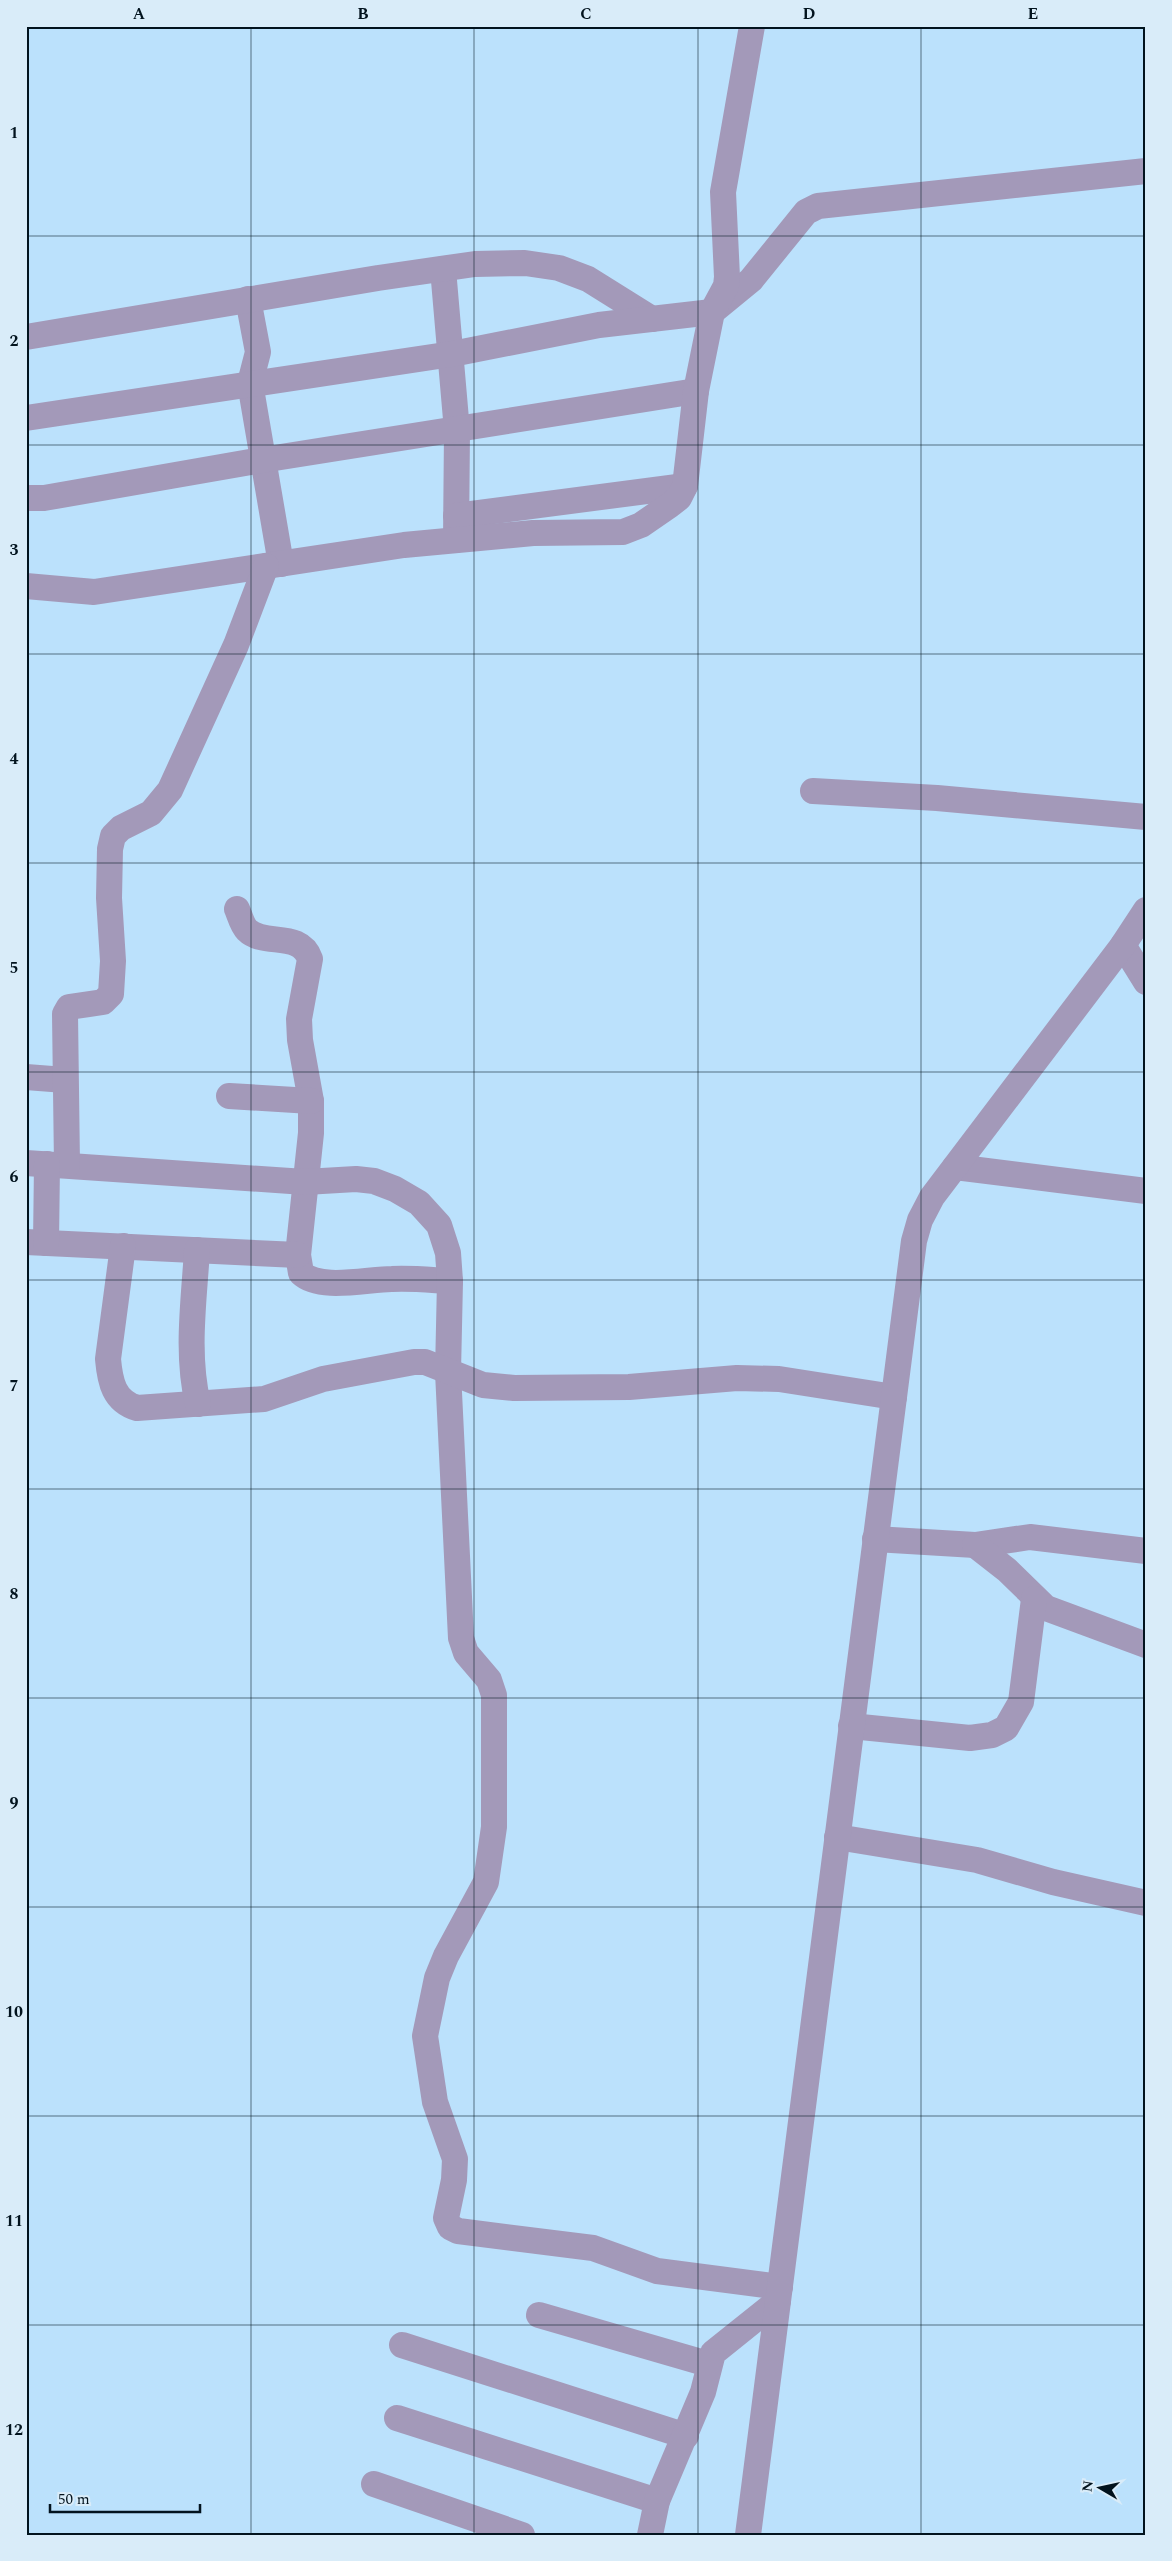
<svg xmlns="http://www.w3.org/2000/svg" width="1172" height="2561" font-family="Spectral,serif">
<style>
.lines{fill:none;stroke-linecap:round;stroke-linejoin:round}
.minor{stroke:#a399b9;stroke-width:26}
.grid{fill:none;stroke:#02131e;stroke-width:1;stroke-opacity:0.55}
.neatline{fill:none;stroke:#02131e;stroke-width:2}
.grid-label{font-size:16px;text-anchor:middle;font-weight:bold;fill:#02131e}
</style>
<rect width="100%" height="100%" fill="#bbe1fc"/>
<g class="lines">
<g class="minor">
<path d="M 443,269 L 457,431 L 456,540"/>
<path d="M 248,299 L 258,352 L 250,383 L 281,564"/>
<path d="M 26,337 L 378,278 L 475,264 L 525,263 L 559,268 L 588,279 L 652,319"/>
<path d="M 26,418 L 452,354 L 599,325 L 712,312 L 751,280 L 806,212 L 818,206 L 1146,171"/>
<path d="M 26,498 L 44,498 L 262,460 L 696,391"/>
<path d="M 456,516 L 685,486"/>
<path d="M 26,586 L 94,592 L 404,545 L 533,533 L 623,532 L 641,525 L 670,505 L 679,498 L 685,486 L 696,391 L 712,312 L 726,286 L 727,277 L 723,192 L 752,26"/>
<path d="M 813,791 L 937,798 L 1146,817"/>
<path d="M 237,909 C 240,916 242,925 247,930 C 264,947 300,930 310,959 L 299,1019 L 300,1040 L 311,1101 L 311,1133 L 298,1255 L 301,1273 C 320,1291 367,1279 392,1279 C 411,1278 431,1280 450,1281"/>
<path d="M 1123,945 L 1146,982"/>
<path d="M 26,1077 L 65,1080"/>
<path d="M 229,1096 L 311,1101"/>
<path d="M 26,1163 L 305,1182 L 356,1179 L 374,1181 L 395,1189 L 419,1203 L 439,1225 L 448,1253 L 450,1281 L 448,1372 L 461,1638 L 466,1653 L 489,1680 L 494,1695 L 494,1827 L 486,1882 L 446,1956 L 437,1978 L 425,2036 L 435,2102 L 455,2159 L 454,2180 L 446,2218 L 450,2227 L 458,2231 L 593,2248 L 657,2271 L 780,2287"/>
<path d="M 67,1165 L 65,1014 L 69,1007 L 103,1002 L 111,994 L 113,961 L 109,898 L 110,849 L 113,836 L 121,828 L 151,813 L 170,790 L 236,645 L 266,566"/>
<path d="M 955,1167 L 1146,1191"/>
<path d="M 26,1242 L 298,1255"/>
<path d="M 46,1243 L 47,1164"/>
<path d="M 123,1246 L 108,1359 C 110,1382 114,1401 137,1408 L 264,1399 L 323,1379 L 414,1362 L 425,1362 L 483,1385 L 514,1388 L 629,1387 L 737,1378 L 779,1379 L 894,1397"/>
<path d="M 197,1250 C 194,1301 186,1354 198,1404"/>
<path d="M 875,1539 L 975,1545 L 1030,1537 L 1146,1551"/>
<path d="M 975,1545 L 1007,1570 L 1046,1608 L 1146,1645"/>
<path d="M 851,1726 L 970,1738 L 992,1735 L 1006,1728 L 1021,1702 L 1034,1599"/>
<path d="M 837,1837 L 977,1860 L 1053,1882 L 1146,1903"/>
<path d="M 539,2315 L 708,2364"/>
<path d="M 402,2345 L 686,2436"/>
<path d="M 397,2418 L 657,2501"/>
<path d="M 374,2484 L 522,2535"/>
<path d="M 650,2535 L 657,2501 L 703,2392 L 713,2353 L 778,2301"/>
<path d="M 748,2535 L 914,1241 L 920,1220 L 932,1197 L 1123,945 L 1146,910"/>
</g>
</g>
<path class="grid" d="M 251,26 L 251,2535M 474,26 L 474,2535M 698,26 L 698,2535M 921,26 L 921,2535M 26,236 L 1146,236M 26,445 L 1146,445M 26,654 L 1146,654M 26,863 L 1146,863M 26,1072 L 1146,1072M 26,1280 L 1146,1280M 26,1489 L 1146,1489M 26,1698 L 1146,1698M 26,1907 L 1146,1907M 26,2116 L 1146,2116M 26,2325 L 1146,2325"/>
<rect width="1172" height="2561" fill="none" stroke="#d9ecf9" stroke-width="55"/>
<g transform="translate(1100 2488) rotate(279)" stroke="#d9ecf9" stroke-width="4" paint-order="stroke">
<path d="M0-4L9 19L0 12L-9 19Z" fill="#02131e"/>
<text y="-8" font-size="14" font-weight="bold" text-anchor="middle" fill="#02131e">N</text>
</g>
<path d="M50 2504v8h150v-8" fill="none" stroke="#02131e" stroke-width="2.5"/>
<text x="58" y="2504" font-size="15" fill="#02131e" stroke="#d9ecf9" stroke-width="4" paint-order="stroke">50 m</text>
<rect x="28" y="28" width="1116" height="2506" class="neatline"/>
<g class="grid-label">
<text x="139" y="19">A</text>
<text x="363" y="19">B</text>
<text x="586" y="19">C</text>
<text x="809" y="19">D</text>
<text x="1033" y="19">E</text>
<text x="14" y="138">1</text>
<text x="14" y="346">2</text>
<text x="14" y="555">3</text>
<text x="14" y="764">4</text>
<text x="14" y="973">5</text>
<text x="14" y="1182">6</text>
<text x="14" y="1391">7</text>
<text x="14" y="1599">8</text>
<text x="14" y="1808">9</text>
<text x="14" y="2017">10</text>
<text x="14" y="2226">11</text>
<text x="14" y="2435">12</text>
</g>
</svg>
